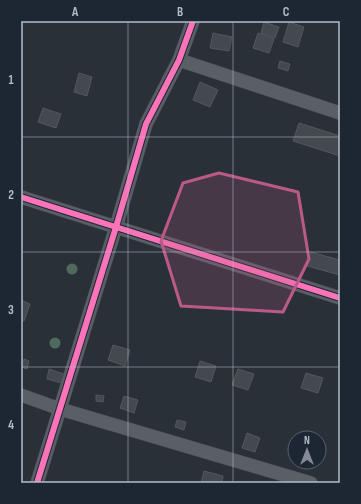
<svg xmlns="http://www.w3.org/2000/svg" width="361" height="504" font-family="'Sofia Sans Condensed',sans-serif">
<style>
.building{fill:#444950;stroke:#52575f}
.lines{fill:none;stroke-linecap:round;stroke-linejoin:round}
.street-casing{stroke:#484c53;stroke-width:14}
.street{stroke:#5a5e66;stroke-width:13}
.cycleway-casing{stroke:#1d2633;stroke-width:8}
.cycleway{stroke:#fb73b8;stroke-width:6}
.tree{fill:#4e6a5a}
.marked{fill:#bc5a87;fill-opacity:0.2;stroke:#bc5a87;stroke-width:3;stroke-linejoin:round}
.grid{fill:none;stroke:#b4bcc9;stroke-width:1;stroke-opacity:0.55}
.neatline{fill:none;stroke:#b4bcc9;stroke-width:1.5}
.grid-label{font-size:13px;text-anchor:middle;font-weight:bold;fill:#b4bcc9}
</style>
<rect width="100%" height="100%" fill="#2a3038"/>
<g class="building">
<path d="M 264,22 L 279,27 L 275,38 L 261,33 Z"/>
<path d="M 289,22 L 304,27 L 298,47 L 283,42 Z"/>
<path d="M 213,33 L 232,37 L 229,51 L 210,48 Z"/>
<path d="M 258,33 L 274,39 L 269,53 L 253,48 Z"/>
<path d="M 280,61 L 290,64 L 288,71 L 278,68 Z"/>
<path d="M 79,73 L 92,77 L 87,96 L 74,92 Z"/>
<path d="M 200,82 L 218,90 L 210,107 L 193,100 Z"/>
<path d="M 43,108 L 61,114 L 56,128 L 38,122 Z"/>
<path d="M 299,123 L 340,136 L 340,156 L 293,141 Z"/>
<path d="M 311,252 L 340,260 L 340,275 L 307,266 Z"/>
<path d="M 21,300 L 30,304 L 24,321 L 21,320 Z"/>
<path d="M 113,345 L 130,350 L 125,366 L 108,360 Z"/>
<path d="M 24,359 L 29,361 L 27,369 L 21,367 Z"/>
<path d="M 200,361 L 216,366 L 211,382 L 195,377 Z"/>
<path d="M 49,369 L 67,375 L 65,384 L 47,379 Z"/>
<path d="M 238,369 L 254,374 L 248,390 L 232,385 Z"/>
<path d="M 306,373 L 323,378 L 318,393 L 301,388 Z"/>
<path d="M 96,395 L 104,396 L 103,402 L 96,401 Z"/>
<path d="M 124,396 L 138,400 L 134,413 L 120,408 Z"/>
<path d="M 177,420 L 186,422 L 184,430 L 175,427 Z"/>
<path d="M 247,433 L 260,438 L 255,452 L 242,448 Z"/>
<path d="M 204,471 L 223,476 L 222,483 L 201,483 Z"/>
</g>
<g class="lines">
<defs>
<g id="street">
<path d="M 179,60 L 340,113"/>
<path d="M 21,197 L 340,298"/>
<path d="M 21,395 L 60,409 L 311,483"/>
<path d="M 37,483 L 116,227 L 146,124 L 179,60 L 193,21"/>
</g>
</defs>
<use href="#street" class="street-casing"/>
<use href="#street" class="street"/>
<defs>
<g id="cycleway">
<path d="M 21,197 L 340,298"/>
<path d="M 37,483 L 116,227 L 146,124 L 179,60 L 193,21"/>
</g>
</defs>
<use href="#cycleway" class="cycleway-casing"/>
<use href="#cycleway" class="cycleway"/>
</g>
<g class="tree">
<circle cx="72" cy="269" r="5.5"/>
<circle cx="55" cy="343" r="5.5"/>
</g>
<path class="marked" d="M 219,173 L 298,192 L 309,259 L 283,312 L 181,306 L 161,241 L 183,183 Z"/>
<path class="grid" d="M 128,21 L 128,483M 233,21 L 233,483M 21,137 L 340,137M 21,252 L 340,252M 21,367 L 340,367"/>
<rect width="361" height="504" fill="none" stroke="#1d2633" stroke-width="44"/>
<g transform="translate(307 450)"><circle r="19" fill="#1d2633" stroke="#59626f"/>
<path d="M0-3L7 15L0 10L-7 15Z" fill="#848b96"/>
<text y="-6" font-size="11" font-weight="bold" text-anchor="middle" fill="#b4bcc9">N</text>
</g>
<rect x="22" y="22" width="317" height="460" class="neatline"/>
<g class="grid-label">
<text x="75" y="16">A</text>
<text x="180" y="16">B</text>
<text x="286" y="16">C</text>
<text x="11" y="84">1</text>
<text x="11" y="199">2</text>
<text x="11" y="314">3</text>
<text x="11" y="429">4</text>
</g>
</svg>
